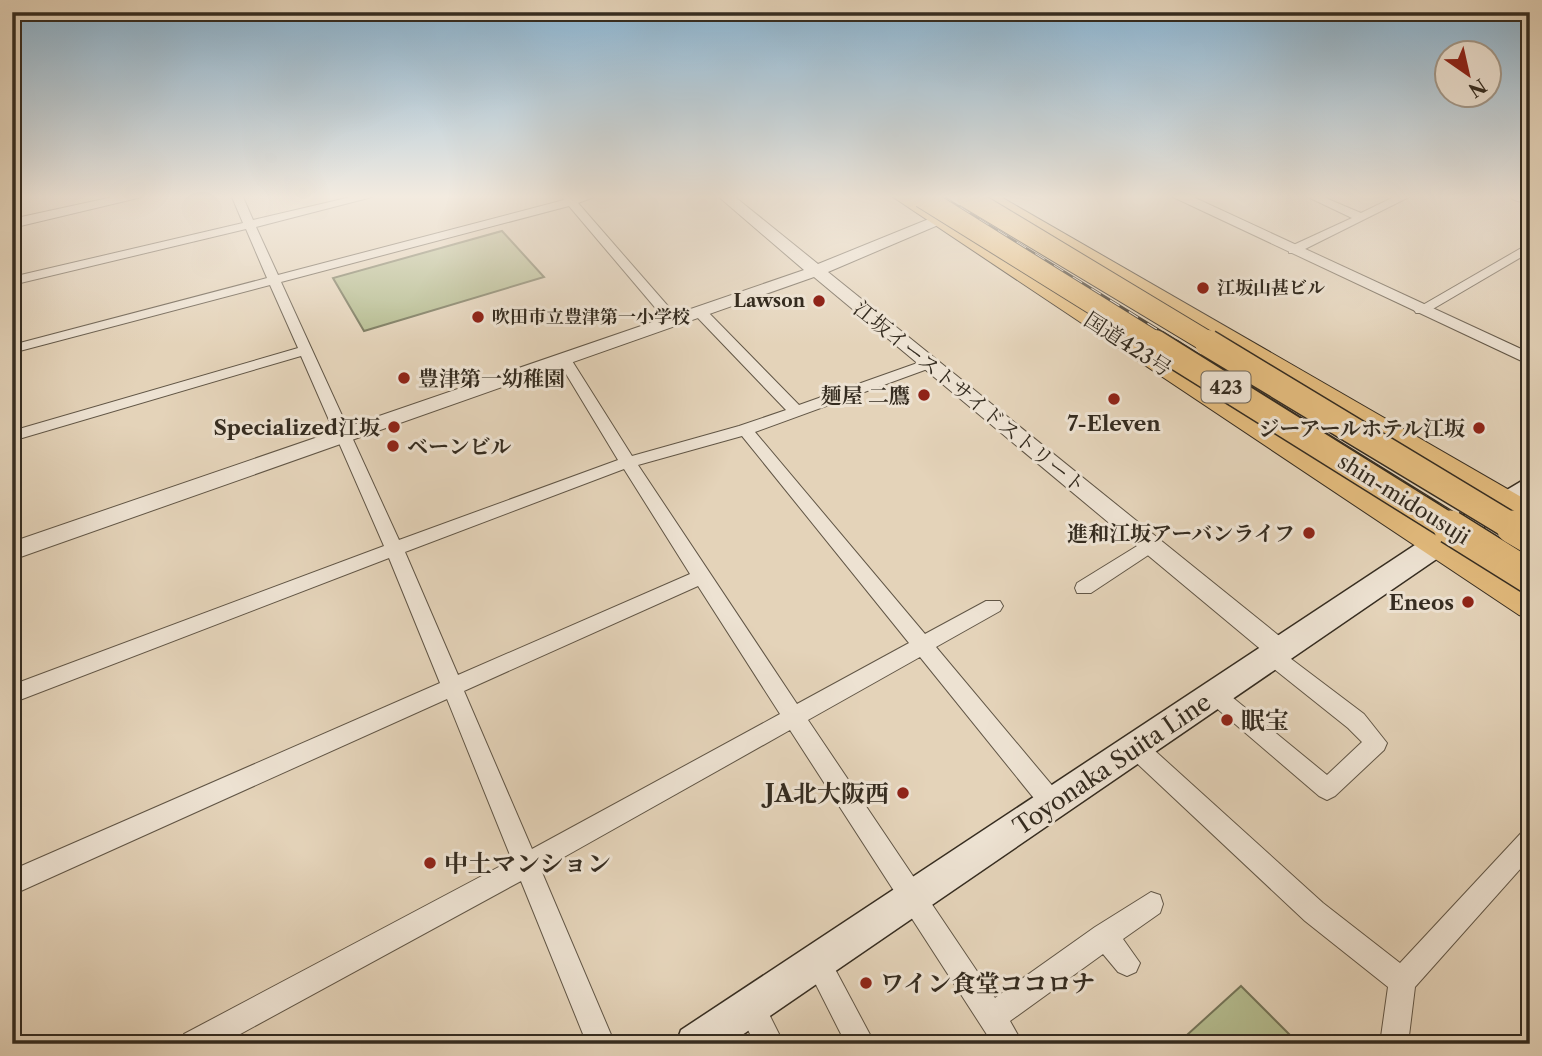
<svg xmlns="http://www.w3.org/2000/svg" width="1542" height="1056" font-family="'Libre Caslon Text','Noto Serif JP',serif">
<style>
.green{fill:#b4bc8f;stroke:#747458;stroke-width:2}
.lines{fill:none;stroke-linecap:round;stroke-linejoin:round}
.minor-casing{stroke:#615646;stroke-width:2}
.tertiary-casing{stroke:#615646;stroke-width:2}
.secondary-casing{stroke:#352c20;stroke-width:3}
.trunk-casing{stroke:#352c20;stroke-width:2}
.minor{fill:#ede2d2;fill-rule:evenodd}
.tertiary{fill:#ede2d2;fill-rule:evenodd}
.secondary{fill:#ede2d2;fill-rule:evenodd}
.trunk{fill:#e2ba7c;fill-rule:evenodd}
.rail-far2-casing{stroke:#352c20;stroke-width:5}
.rail-far1-casing{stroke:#352c20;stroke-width:7}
.rail-casing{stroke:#352c20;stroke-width:9}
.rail-far2{stroke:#ede2d2;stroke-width:3.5;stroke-dasharray:11;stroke-linecap:butt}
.rail-far1{stroke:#ede2d2;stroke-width:4.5;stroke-dasharray:14;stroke-linecap:butt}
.rail{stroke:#ede2d2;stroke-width:6;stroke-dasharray:18;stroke-linecap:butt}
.trunk-bridge-far2-casing{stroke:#352c20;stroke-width:23;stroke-linecap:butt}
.trunk-bridge-far1-casing{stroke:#352c20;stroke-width:29;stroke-linecap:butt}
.trunk-bridge-casing{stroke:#352c20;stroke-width:36;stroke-linecap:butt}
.trunk-bridge-far2{stroke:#e2ba7c;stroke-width:21}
.trunk-bridge-far1{stroke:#e2ba7c;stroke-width:26}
.trunk-bridge{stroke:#e2ba7c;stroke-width:33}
.poi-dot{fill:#8f2418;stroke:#ede2d2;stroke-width:2.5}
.labels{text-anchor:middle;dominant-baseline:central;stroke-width:6;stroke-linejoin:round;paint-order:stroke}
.far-poi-label{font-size:18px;font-weight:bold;fill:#352c20;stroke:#ede2d2;text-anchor:start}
.shield{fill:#ede2d2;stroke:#6c6355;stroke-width:2}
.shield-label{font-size:19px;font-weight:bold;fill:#352c20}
.street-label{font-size:21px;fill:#352c20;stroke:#ede2d2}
.poi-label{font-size:21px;font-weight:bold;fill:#352c20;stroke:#ede2d2;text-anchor:end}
.near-poi-label{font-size:24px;font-weight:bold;fill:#352c20;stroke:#ede2d2;text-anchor:start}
.near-street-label{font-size:24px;fill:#352c20;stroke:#ede2d2}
</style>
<rect width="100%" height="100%" fill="#e4d3b9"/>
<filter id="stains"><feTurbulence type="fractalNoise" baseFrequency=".00286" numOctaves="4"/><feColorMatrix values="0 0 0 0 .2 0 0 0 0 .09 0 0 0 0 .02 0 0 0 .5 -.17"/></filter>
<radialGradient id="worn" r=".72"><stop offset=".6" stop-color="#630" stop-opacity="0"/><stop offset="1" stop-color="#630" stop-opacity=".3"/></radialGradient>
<g class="green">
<path d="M 502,231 L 544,277 L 364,331 L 333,278 Z"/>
<path d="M 1241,986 L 1299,1044 L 1177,1044 Z"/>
</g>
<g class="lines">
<defs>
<g id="minor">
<path d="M 232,197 L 243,197 L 253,220 L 351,197 L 372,197 L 256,227 L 278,275 L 564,200 L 562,197 L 594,197 L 578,203 L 681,321 L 679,324 L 669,324 L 569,206 L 281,282 L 399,540 L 618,460 L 557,359 L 559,356 L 569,356 L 632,456 L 739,426 L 786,410 L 695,315 L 695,309 L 705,309 L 799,405 L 923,361 L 933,361 L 933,367 L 755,432 L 925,634 L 986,601 L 1000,601 L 1003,606 L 1000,611 L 936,647 L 1061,796 L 1064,804 L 1061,812 L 1053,815 L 1045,812 L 920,657 L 808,720 L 995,998 L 1095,927 L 1151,892 L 1160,895 L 1163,904 L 1160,913 L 1123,939 L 1140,963 L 1136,972 L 1127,976 L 1118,972 L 1103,954 L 1010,1021 L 1023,1044 L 993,1044 L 790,730 L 541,870 L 615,1044 L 587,1044 L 521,881 L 222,1044 L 180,1044 L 184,1034 L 512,860 L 447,699 L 12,895 L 12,870 L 440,683 L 389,558 L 12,703 L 12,685 L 384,546 L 301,356 L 12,441 L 12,431 L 298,348 L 270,285 L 12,353 L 12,345 L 267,278 L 246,229 L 12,285 L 12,277 L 243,223 ZM 742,436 L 909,643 L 797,704 L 638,465 ZM 624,469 L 690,574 L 458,675 L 405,552 ZM 698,586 L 780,714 L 532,849 L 464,691 Z"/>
<path d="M 1308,197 L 1323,197 L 1361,213 L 1394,197 L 1409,197 L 1297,253 L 1289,253 L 1289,247 L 1352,218 Z"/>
<path d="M 1511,197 L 1530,198 L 1530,205 L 1512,199 Z"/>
<path d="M 1530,243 L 1530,252 L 1426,313 L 1416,313 L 1414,310 Z"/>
<path d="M 1150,538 L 1159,545 L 1156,550 L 1091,593 L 1077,593 L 1075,588 L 1077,583 Z"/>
<path d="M 1271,647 L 1278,649 L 1364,714 L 1387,743 L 1384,750 L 1335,796 L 1327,800 L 1319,796 L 1207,700 L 1204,694 L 1207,688 L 1214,685 L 1221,688 L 1327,775 L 1362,742 L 1348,728 L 1264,661 L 1261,655 L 1264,649 Z"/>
<path d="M 1135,737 L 1143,740 L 1323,903 L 1400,963 L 1522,832 L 1530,829 L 1530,858 L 1415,987 L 1408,1044 L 1380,1044 L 1388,987 L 1305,921 L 1127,754 L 1124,747 L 1127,740 Z"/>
<path d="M 818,950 L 827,954 L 875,1044 L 846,1044 L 805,963 L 809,954 Z"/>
<path d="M 751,994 L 761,998 L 784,1044 L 755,1044 L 737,1008 L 741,998 Z"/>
</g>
<g id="tertiary">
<path d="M 113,197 L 142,197 L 12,228 L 12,219 Z"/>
<path d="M 719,197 L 735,197 L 818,264 L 983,197 L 1004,197 L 828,272 L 1288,643 L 1292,650 L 1288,657 L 1279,661 L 1270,657 L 814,277 L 12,560 L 12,542 L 804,270 Z"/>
<path d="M 1173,197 L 1193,197 L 1530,353 L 1530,365 Z"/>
</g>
<path id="secondary" d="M 1530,476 L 1530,495 L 729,1044 L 676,1044 L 681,1030 L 1418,543 Z"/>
<g id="trunk">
<path d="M 893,197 L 915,197 L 1530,590 L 1530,619 L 1519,615 Z"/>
<path d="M 978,197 L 1001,197 L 1530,502 L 1530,525 L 1520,522 Z"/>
</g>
</defs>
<use href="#minor" class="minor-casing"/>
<use href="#tertiary" class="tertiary-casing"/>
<use href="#secondary" class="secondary-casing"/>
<use href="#trunk" class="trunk-casing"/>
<use href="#minor" class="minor"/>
<use href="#tertiary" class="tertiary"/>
<use href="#secondary" class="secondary"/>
<use href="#trunk" class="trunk"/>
<defs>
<path id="rail-far2" d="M 941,197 L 1179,344"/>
<path id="rail-far1" d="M 1176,343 L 1476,529"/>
<path id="rail" d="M 1474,527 L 1530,562"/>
</defs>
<use href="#rail-far2" class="rail-far2-casing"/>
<use href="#rail-far1" class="rail-far1-casing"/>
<use href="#rail" class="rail-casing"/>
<use href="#rail-far2" class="rail-far2"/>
<use href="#rail-far1" class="rail-far1"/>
<use href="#rail" class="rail"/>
<defs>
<g id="trunk-bridge-far2">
<path d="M 922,197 L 1158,344"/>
<path d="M 967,197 L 1211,344"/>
</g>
<g id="trunk-bridge-far1">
<path d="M 1155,343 L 1453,529"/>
<path d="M 1208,343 L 1516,529"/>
</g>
<g id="trunk-bridge">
<path d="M 1450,527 L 1530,577"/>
<path d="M 1513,527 L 1530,537"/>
</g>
</defs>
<use href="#trunk-bridge-far2" class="trunk-bridge-far2-casing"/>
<use href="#trunk-bridge-far1" class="trunk-bridge-far1-casing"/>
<use href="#trunk-bridge" class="trunk-bridge-casing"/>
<use href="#trunk-bridge-far2" class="trunk-bridge-far2"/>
<use href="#trunk-bridge-far1" class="trunk-bridge-far1"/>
<use href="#trunk-bridge" class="trunk-bridge"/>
</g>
<linearGradient id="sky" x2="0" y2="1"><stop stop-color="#88b5d5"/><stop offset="0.57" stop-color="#f3ebe0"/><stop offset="1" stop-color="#f3ebe0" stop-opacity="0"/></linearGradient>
<rect width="1542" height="345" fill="url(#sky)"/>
<g class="poi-dot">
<circle cx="1203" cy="288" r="7"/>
<circle cx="819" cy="301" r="7"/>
<circle cx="478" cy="317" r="7"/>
<circle cx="404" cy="378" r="7"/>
<circle cx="924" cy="395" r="7"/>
<circle cx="1114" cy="399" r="7"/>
<circle cx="394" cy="427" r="7"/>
<circle cx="1479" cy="428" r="7"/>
<circle cx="393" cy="446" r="7"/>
<circle cx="1309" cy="533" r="7"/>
<circle cx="1468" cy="602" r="7"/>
<circle cx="1227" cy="720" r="7"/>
<circle cx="903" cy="793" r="7"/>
<circle cx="430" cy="863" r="7"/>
<circle cx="866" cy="983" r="7"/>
</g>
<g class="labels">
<g class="far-poi-label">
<text x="1217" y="288">江坂山甚ビル</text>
<text x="805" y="301" text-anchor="end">Lawson</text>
<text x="492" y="317">吹田市立豊津第一小学校</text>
</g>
<rect class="shield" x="1201.5" y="371.5" width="49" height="31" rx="5"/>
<g class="shield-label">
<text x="1226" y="387">423</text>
</g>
<g class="street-label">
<text transform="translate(1128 344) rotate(33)">国道423号</text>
<text transform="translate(970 397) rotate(39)">江坂イーストサイドストリート</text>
<text transform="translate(1404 499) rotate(32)">shin-midousuji</text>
</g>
<g class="poi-label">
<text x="418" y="378" text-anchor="start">豊津第一幼稚園</text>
<text x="910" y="395">麺屋 二鷹</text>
<text x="1114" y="423" text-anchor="middle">7-Eleven</text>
<text x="380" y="427">Specialized江坂</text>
<text x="1465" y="428">ジーアールホテル江坂</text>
<text x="407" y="446" text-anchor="start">ベーンビル</text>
<text x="1295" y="533">進和江坂アーバンライフ</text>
<text x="1454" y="602">Eneos</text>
</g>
<g class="near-poi-label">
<text x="1241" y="720">眠宝</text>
<text x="889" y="793" text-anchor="end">JA北大阪西</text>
<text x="444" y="863">中土マンション</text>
<text x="880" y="983">ワイン食堂ココロナ</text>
</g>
<g class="near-street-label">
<text transform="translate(1112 764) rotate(-34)">Toyonaka Suita Line</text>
</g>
</g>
<rect width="1542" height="1056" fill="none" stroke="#e4d3b9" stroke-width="42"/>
<rect x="14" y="14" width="1514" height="1028" fill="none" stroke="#352c20" stroke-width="3.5"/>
<rect x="21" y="21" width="1500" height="1014" fill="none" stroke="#352c20" stroke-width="2"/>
<g transform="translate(1468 74) rotate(146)"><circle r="33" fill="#ede2d2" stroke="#a3998b" stroke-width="2"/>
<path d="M0-5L12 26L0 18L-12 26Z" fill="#8f2418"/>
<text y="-10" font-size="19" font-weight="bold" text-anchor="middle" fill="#352c20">N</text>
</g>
<rect width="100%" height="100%" filter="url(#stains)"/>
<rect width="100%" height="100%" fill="url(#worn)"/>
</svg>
